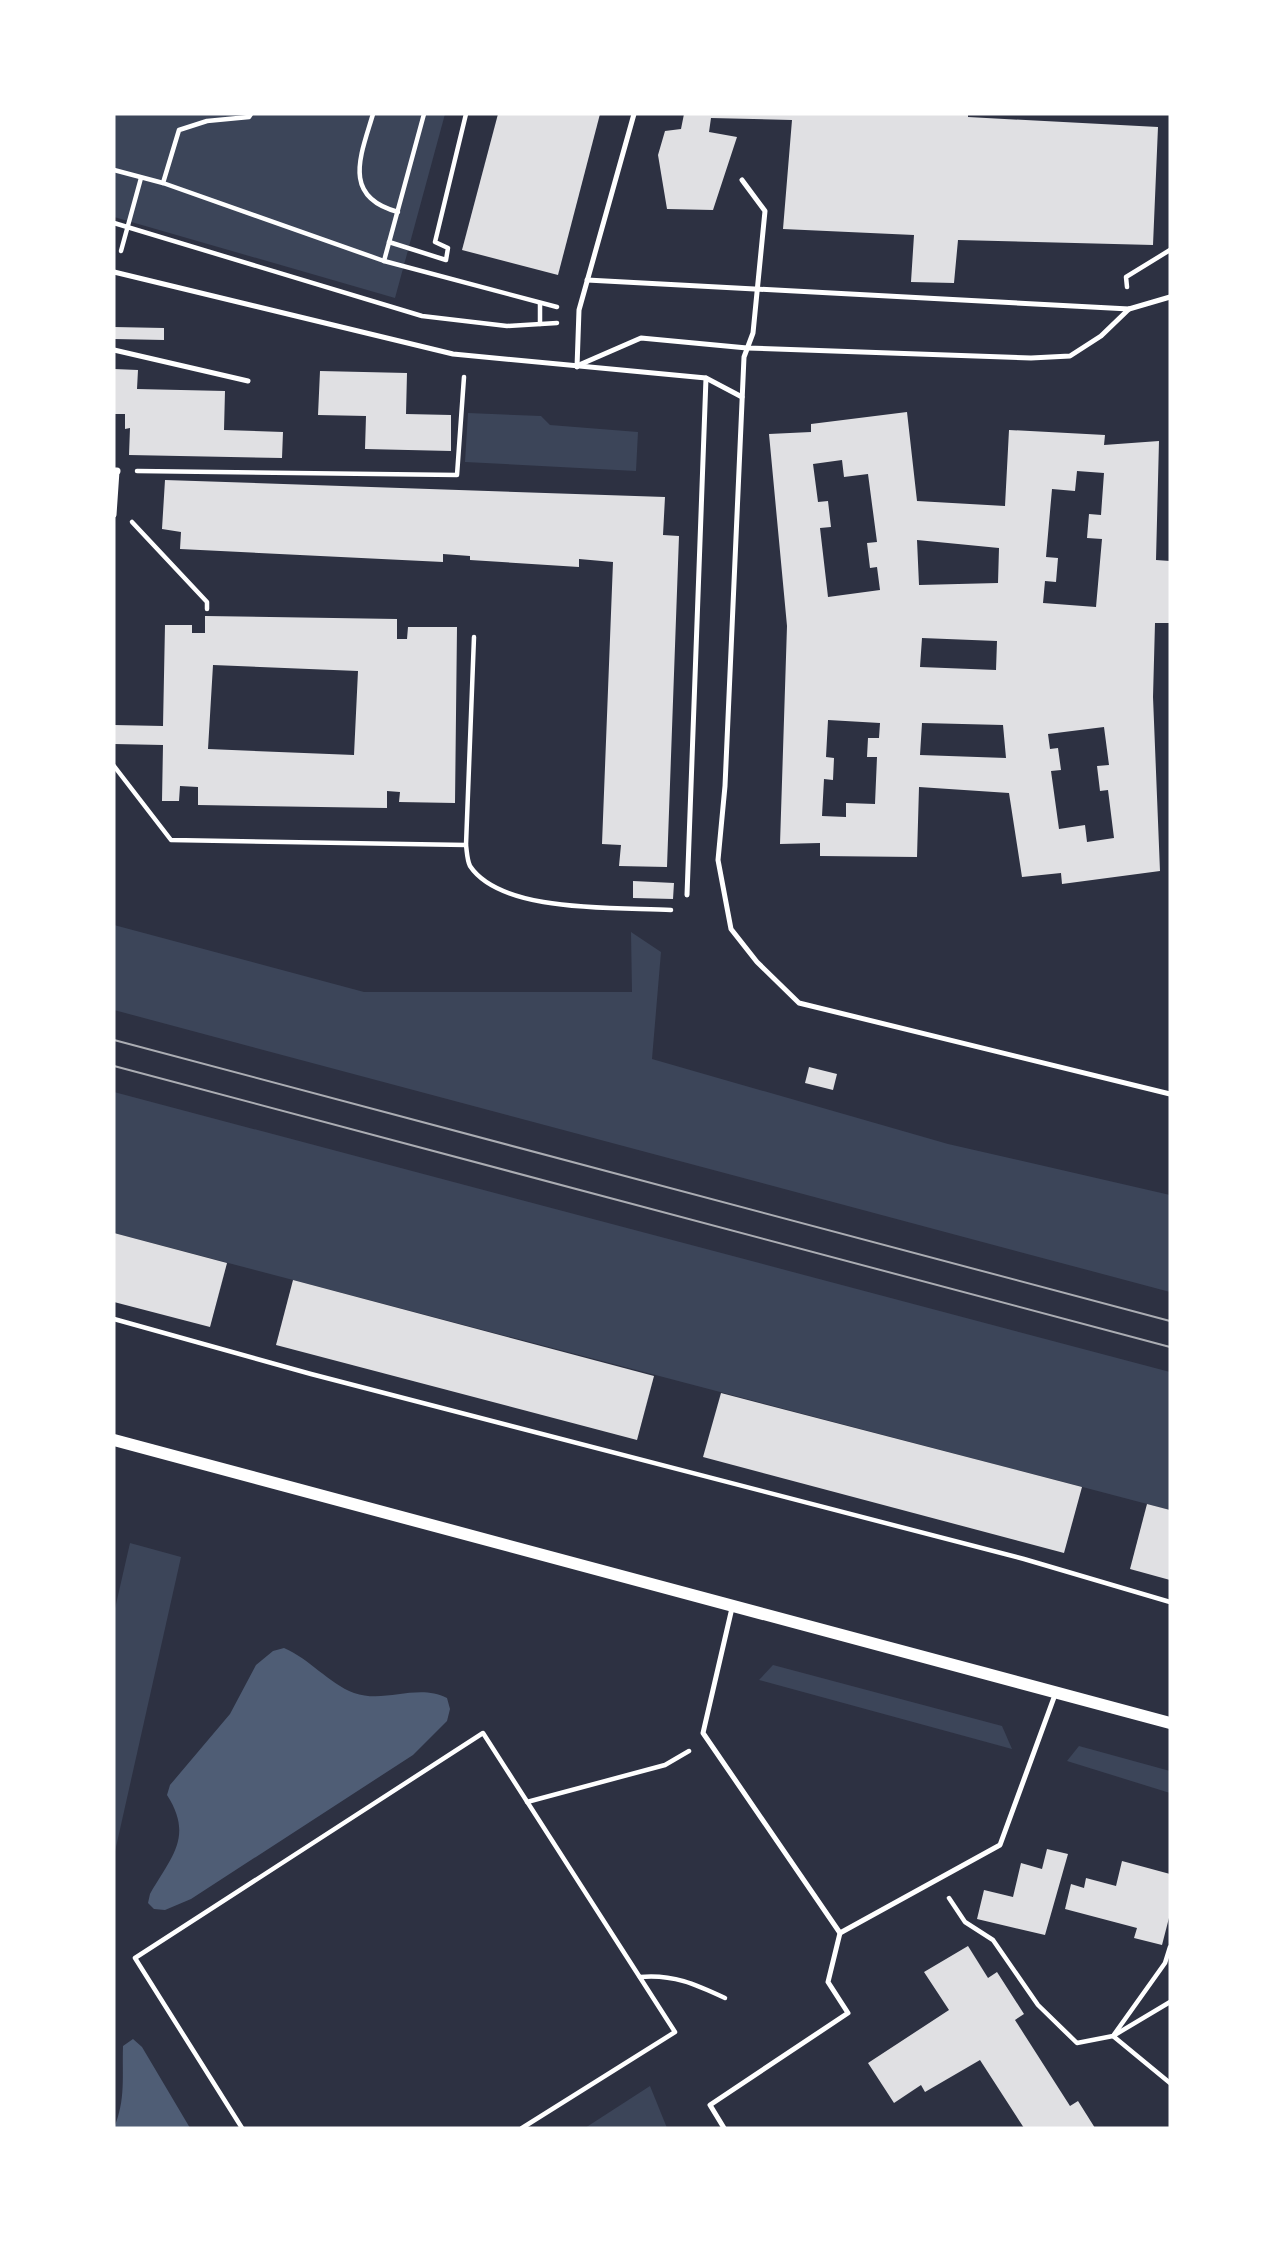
<svg xmlns="http://www.w3.org/2000/svg" width="1284" height="2242" font-family="'DM Sans',sans-serif">
<style>
.green{fill:#3c4559}
.water{fill:#4f5d75}
.building{fill:#e0e0e3;fill-rule:evenodd}
.lines{fill:none;stroke-linecap:round;stroke-linejoin:round}
.path{stroke:#fff;stroke-width:4.5}
.service{stroke:#fff;stroke-width:5}
.minor{stroke:#fff;stroke-width:7}
.tertiary{stroke:#fff;stroke-width:12}
.tram{stroke:#abadb3;stroke-width:2}
</style>
<rect width="100%" height="100%" fill="#2d3142"/>
<g class="green">
<path d="M 114,114 L 445,114 L 395,298 L 114,217 Z"/>
<path d="M 468,413 L 541,416 L 550,425 L 638,432 L 636,471 L 465,462 Z"/>
<path d="M 114,925 L 364,992 L 632,992 L 631,932 L 661,952 L 652,1059 L 948,1144 L 1170,1195 L 1170,1292 L 114,1010 Z"/>
<path d="M 114,1092 L 1170,1372 L 1170,1510 L 114,1233 Z"/>
<path d="M 130,1543 L 181,1557 L 114,1856 L 114,1613 Z"/>
<path d="M 773,1665 L 1002,1726 L 1012,1749 L 759,1680 Z"/>
<path d="M 1079,1746 L 1170,1771 L 1170,1793 L 1067,1761 Z"/>
<path d="M 650,2086 L 667,2128 L 585,2128 Z"/>
</g>
<g class="water">
<path d="M 284,1648 C 310,1659 328,1683 354,1693 C 385,1704 417,1683 447,1698 L 450,1709 L 447,1721 L 413,1755 L 191,1899 L 165,1910 L 154,1909 L 148,1903 L 150,1894 C 171,1857 194,1837 167,1795 L 170,1785 L 230,1714 L 256,1665 L 273,1651 Z"/>
<path d="M 133,2039 L 142,2047 L 190,2128 L 114,2128 C 126,2099 122,2077 123,2046 Z"/>
</g>
<g class="building">
<path d="M 498,114 L 600,114 L 558,275 L 462,250 Z"/>
<path d="M 684,114 L 968,114 L 968,117 L 1158,127 L 1153,245 L 958,240 L 954,283 L 911,282 L 914,235 L 783,229 L 792,120 L 711,118 L 709,132 L 737,137 L 713,210 L 667,209 L 658,155 L 665,131 L 681,129 Z"/>
<path d="M 114,327 L 164,328 L 164,340 L 114,339 Z"/>
<path d="M 114,369 L 138,370 L 137,389 L 225,391 L 224,430 L 283,432 L 282,458 L 129,455 L 130,428 L 125,429 L 125,414 L 114,414 Z"/>
<path d="M 320,371 L 407,373 L 406,414 L 451,415 L 451,451 L 365,449 L 366,416 L 318,415 Z"/>
<path d="M 907,412 L 917,501 L 1005,506 L 1009,430 L 1105,435 L 1104,445 L 1159,441 L 1156,560 L 1170,561 L 1170,623 L 1155,623 L 1153,697 L 1160,871 L 1062,884 L 1061,873 L 1022,877 L 1009,793 L 919,787 L 917,857 L 820,856 L 820,843 L 780,844 L 787,626 L 769,434 L 811,432 L 811,424 ZM 842,460 L 844,477 L 868,474 L 877,542 L 867,543 L 870,568 L 877,567 L 880,590 L 828,597 L 820,528 L 831,527 L 828,501 L 818,502 L 813,464 ZM 1077,471 L 1104,473 L 1101,515 L 1089,514 L 1087,538 L 1102,539 L 1096,607 L 1043,603 L 1045,581 L 1056,582 L 1058,558 L 1046,557 L 1052,489 L 1075,491 ZM 917,540 L 999,548 L 998,583 L 919,585 ZM 922,638 L 997,641 L 996,670 L 920,667 ZM 828,720 L 880,723 L 879,738 L 868,738 L 867,757 L 877,757 L 875,804 L 846,803 L 846,817 L 822,816 L 824,779 L 833,780 L 834,758 L 826,757 ZM 922,723 L 1003,725 L 1006,758 L 920,755 ZM 1104,727 L 1109,765 L 1097,766 L 1100,791 L 1108,790 L 1114,838 L 1087,842 L 1085,825 L 1059,829 L 1051,771 L 1061,770 L 1058,748 L 1050,749 L 1048,734 Z"/>
<path d="M 165,480 L 665,497 L 663,535 L 679,536 L 667,867 L 619,866 L 621,845 L 602,844 L 613,562 L 579,559 L 579,567 L 470,560 L 470,556 L 443,554 L 443,562 L 180,549 L 181,532 L 162,529 Z"/>
<path d="M 205,616 L 397,619 L 397,639 L 407,639 L 408,627 L 457,627 L 455,803 L 399,802 L 400,792 L 387,791 L 387,808 L 198,805 L 198,787 L 180,786 L 179,801 L 162,801 L 163,745 L 114,744 L 114,725 L 163,726 L 165,625 L 192,625 L 192,633 L 205,633 ZM 213,665 L 358,671 L 354,755 L 208,749 Z"/>
<path d="M 633,881 L 674,883 L 673,899 L 633,898 Z"/>
<path d="M 809,1067 L 837,1074 L 833,1090 L 805,1083 Z"/>
<path d="M 114,1233 L 227,1263 L 210,1327 L 114,1302 Z"/>
<path d="M 293,1280 L 654,1376 L 637,1440 L 276,1345 Z"/>
<path d="M 721,1393 L 1082,1487 L 1064,1553 L 703,1457 Z"/>
<path d="M 1147,1504 L 1170,1510 L 1170,1580 L 1130,1569 Z"/>
<path d="M 1047,1849 L 1068,1854 L 1045,1935 L 977,1919 L 984,1890 L 1013,1897 L 1021,1863 L 1042,1869 Z"/>
<path d="M 1122,1861 L 1170,1874 L 1170,1914 L 1162,1945 L 1134,1938 L 1137,1928 L 1065,1909 L 1071,1884 L 1084,1888 L 1086,1878 L 1116,1886 Z"/>
<path d="M 968,1946 L 988,1978 L 997,1972 L 1024,2014 L 1015,2020 L 1070,2106 L 1078,2101 L 1095,2128 L 1024,2128 L 980,2060 L 925,2092 L 921,2085 L 894,2103 L 868,2063 L 949,2010 L 924,1972 Z"/>
</g>
<g class="lines">
<g class="path">
<path d="M 373,114 C 361,155 341,197 398,212"/>
<path d="M 114,170 L 163,183 L 384,261 L 557,307"/>
<path d="M 163,183 L 179,130 L 207,121 L 249,117 L 251,114"/>
<path d="M 114,223 L 422,316 L 507,326 L 557,323"/>
<path d="M 389,242 L 446,260 L 448,248 L 435,242 L 466,114"/>
<path d="M 121,251 L 141,178"/>
<path d="M 384,261 L 424,114"/>
<path d="M 1127,287 L 1126,277 L 1170,250"/>
<path d="M 540,304 L 540,324"/>
<path d="M 137,471 L 457,475 L 464,377"/>
<path d="M 132,522 L 207,602 L 207,609"/>
<path d="M 114,766 L 171,840 L 466,845 L 474,637"/>
<path d="M 466,845 C 467,852 467,860 470,866 C 502,914 619,907 671,910"/>
<path d="M 114,1319 L 311,1374 L 1024,1559 L 1170,1602"/>
<path d="M 527,1802 L 665,1765 L 689,1751"/>
<path d="M 949,1898 L 965,1922 L 993,1940 L 1038,2005 L 1077,2043 L 1113,2036 L 1165,1963 L 1170,1947"/>
<path d="M 640,1977 C 673,1974 695,1984 725,1998"/>
<path d="M 1170,2002 L 1113,2036 L 1170,2083"/>
<path d="M 242,2128 L 135,1958 L 483,1733 L 675,2032 L 522,2128"/>
</g>
<g class="service">
<path d="M 742,180 L 765,211 L 753,333 L 744,357 L 725,786 L 718,860 L 731,929 L 757,962 L 799,1003 L 1170,1094"/>
<path d="M 114,272 L 453,354 L 706,378 L 742,397"/>
<path d="M 587,280 L 1129,309 L 1170,297"/>
<path d="M 114,350 L 248,381"/>
<path d="M 579,365 L 641,338 L 747,348 L 1031,358 L 1070,356 L 1101,336 L 1129,309"/>
<path d="M 577,367 L 579,310 L 634,114"/>
<path d="M 114,515 L 117,471"/>
<path d="M 687,895 L 706,378"/>
<path d="M 840,1933 L 1000,1845 L 1056,1692"/>
<path d="M 724,2128 L 710,2105 L 848,2013 L 828,1982 L 840,1933 L 703,1733 L 732,1608"/>
</g>
<path class="minor" d="M 114,471 L 117,471"/>
<path class="tertiary" d="M 114,1440 L 1170,1723"/>
<g class="tram">
<path d="M 114,1040 L 1170,1321"/>
<path d="M 114,1066 L 1170,1347"/>
</g>
</g>
<rect width="1284" height="2242" fill="none" stroke="#ffffff" stroke-width="231"/>
</svg>
